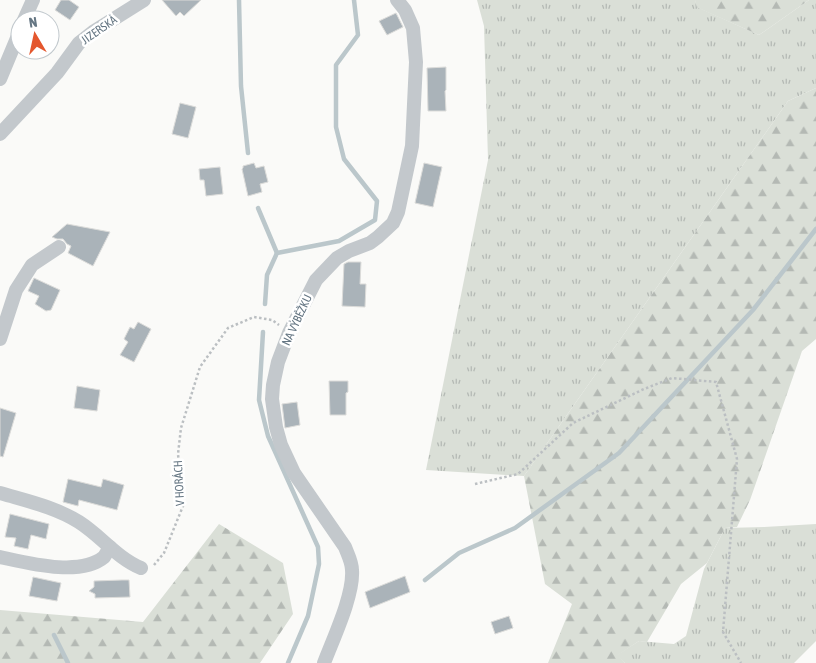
<svg xmlns="http://www.w3.org/2000/svg" width="816" height="663" font-family="'Asap Condensed',sans-serif">
<style>
.grass{fill:url(#grass-tufts)}
.forest{fill:url(#forest-firs)}
.lines{fill:none;stroke-linecap:round;stroke-linejoin:round}
.stream{stroke:#bbc7cb;stroke-width:4.5}
.building{fill:#aab3b9;stroke:#dcdcda}
.path{stroke:#bbbfc2;stroke-width:2.5;stroke-dasharray:2.5 2.5;stroke-linecap:butt}
.minor{stroke:#c3c8cc;stroke-width:14}
.labels{text-anchor:middle;dominant-baseline:central;stroke-width:5;stroke-linejoin:round;paint-order:stroke}
.street-label{font-size:12px;fill:#657683;stroke:#fff}
</style>
<defs>
<pattern id="grass-tufts" width="24" height="20" patternUnits="userSpaceOnUse" patternTransform="scale(1.25)"><rect width="24" height="20" fill="#dadfd7"/><path d="M3 7l-1-3M5 7V3M7 7l1-3M15 17l-1-3M17 17v-4M19 17l1-3" fill="none" stroke="#b4b9b4"/></pattern>
<pattern id="forest-firs" width="22" height="20" patternUnits="userSpaceOnUse" patternTransform="scale(1.25)"><rect width="22" height="20" fill="#dadfd7"/><path d="M5 1l3.5 6h-7zM16 11l3.5 6h-7z" fill="#b4b9b4"/></pattern>
</defs>
<rect width="100%" height="100%" fill="#fafaf8"/>
<g class="grass">
<path d="M 477,0 L 695,0 L 697,7 L 759,35 L 809,0 L 816,0 L 816,88 L 788,101 L 524,476 L 426,470 L 488,160 L 484,26 Z"/>
<path d="M 816,524 L 816,641 L 794,663 L 625,663 L 617,655 L 639,641 L 674,644 L 686,636 L 704,569 L 725,528 L 764,527 Z"/>
</g>
<g class="forest">
<path d="M 695,0 L 809,0 L 759,35 L 696,7 Z"/>
<path d="M 816,88 L 816,339 L 802,351 L 750,500 L 737,527 L 725,528 L 707,563 L 681,584 L 647,642 L 639,641 L 618,655 L 625,663 L 548,663 L 572,604 L 545,584 L 524,476 L 788,101 Z"/>
<path d="M 219,524 L 283,563 L 293,614 L 260,663 L 0,663 L 0,610 L 143,622 Z"/>
</g>
<g class="lines">
<g class="stream">
<path d="M 239,0 L 241,86 L 248,153"/>
<path d="M 258,208 L 277,253"/>
<path d="M 265,304 L 267,275 L 277,253 L 339,241 L 375,220 L 377,201 L 344,159 L 336,127 L 336,65 L 358,35 L 354,0"/>
<path d="M 263,332 L 259,400 L 268,436 L 318,547 L 319,564 L 308,616 L 288,663"/>
<path d="M 425,580 L 459,553 L 515,528 L 619,453 L 753,310 L 816,229"/>
<path d="M 54,635 L 68,663"/>
</g>
</g>
<g class="building">
<path d="M 61,0 L 69,0 L 79,7 L 70,20 L 55,10 Z"/>
<path d="M 162,0 L 201,0 L 184,16 L 180,12 L 176,16 Z"/>
<path d="M 396,13 L 403,27 L 387,35 L 379,21 Z"/>
<path d="M 446,67 L 446,90 L 445,91 L 446,111 L 428,111 L 427,68 Z"/>
<path d="M 180,103 L 196,107 L 188,138 L 172,134 Z"/>
<path d="M 254,163 L 256,168 L 264,166 L 268,182 L 260,184 L 262,192 L 248,196 L 242,169 L 243,168 L 243,166 Z"/>
<path d="M 424,163 L 442,167 L 433,207 L 415,203 Z"/>
<path d="M 220,167 L 223,194 L 206,196 L 204,180 L 200,180 L 199,169 Z"/>
<path d="M 67,224 L 110,232 L 93,266 L 68,253 L 71,246 L 67,244 L 63,239 L 57,239 L 52,237 Z"/>
<path d="M 348,262 L 361,262 L 360,284 L 366,284 L 365,307 L 342,306 L 344,264 Z"/>
<path d="M 34,278 L 60,290 L 51,310 L 46,311 L 35,304 L 39,296 L 28,291 Z"/>
<path d="M 138,322 L 151,329 L 134,362 L 120,355 L 128,342 L 124,339 L 130,327 L 134,329 Z"/>
<path d="M 329,381 L 348,381 L 348,392 L 346,393 L 346,415 L 330,415 Z"/>
<path d="M 77,386 L 100,390 L 97,411 L 74,408 Z"/>
<path d="M 297,402 L 300,425 L 285,428 L 282,404 Z"/>
<path d="M 0,408 L 16,413 L 3,457 L 0,456 Z"/>
<path d="M 68,479 L 101,487 L 103,479 L 124,485 L 117,510 L 79,500 L 78,506 L 63,502 Z"/>
<path d="M 10,514 L 49,524 L 46,539 L 31,535 L 28,549 L 14,546 L 16,538 L 5,537 Z"/>
<path d="M 405,576 L 410,592 L 370,608 L 365,592 Z"/>
<path d="M 33,577 L 61,583 L 57,601 L 29,596 Z"/>
<path d="M 122,580 L 129,580 L 130,597 L 95,598 L 95,594 L 89,591 L 94,587 L 94,581 Z"/>
<path d="M 509,616 L 513,628 L 495,634 L 491,622 Z"/>
</g>
<g class="lines">
<g class="path">
<path d="M 475,484 L 518,474 L 573,423 L 644,389 L 672,378 L 716,382 L 737,459 L 723,632 L 741,663"/>
<path d="M 154,565 L 164,553 L 183,506 L 178,454 L 181,428 L 200,367 L 228,328 L 254,317 L 272,320 L 279,325"/>
</g>
<g class="minor">
<path d="M 24,20 L 33,0"/>
<path d="M 0,79 L 20,31"/>
<path d="M 0,134 L 57,73 L 79,43 L 93,32 L 144,0"/>
<path d="M 0,339 L 16,290 L 32,265 L 59,247"/>
<path d="M 0,493 C 27,501 55,507 79,522 C 101,536 117,558 141,568"/>
<path d="M 0,557 C 28,563 80,577 104,557 C 106,554 108,550 110,547"/>
<path d="M 324,663 C 333,639 354,595 352,570 C 352,562 348,555 345,547 L 294,473 L 281,445 L 276,427 L 272,399 L 273,385 L 278,362 L 289,333 L 316,280 L 337,258 L 349,251 L 370,243 L 378,237 L 393,223 L 398,212 L 412,146 L 416,62 L 413,28 L 405,10 L 397,0"/>
</g>
</g>
<g class="labels">
<g class="street-label">
<text transform="translate(99 30) rotate(-35)">JIZERSKÁ</text>
<text transform="translate(297 320) rotate(-65)">NA VÝBĚŽKU</text>
<text transform="translate(179 483) rotate(-93)">V HORÁCH</text>
</g>
</g>
<g transform="translate(35 35) rotate(351)"><circle r="24" fill="#ffffff" stroke="#c1c8cd"/>
<path d="M0-4L9 19L0 12L-9 19Z" fill="#e4572e"/>
<text y="-8" font-size="14" font-weight="bold" text-anchor="middle" fill="#657683">N</text>
</g>
</svg>
